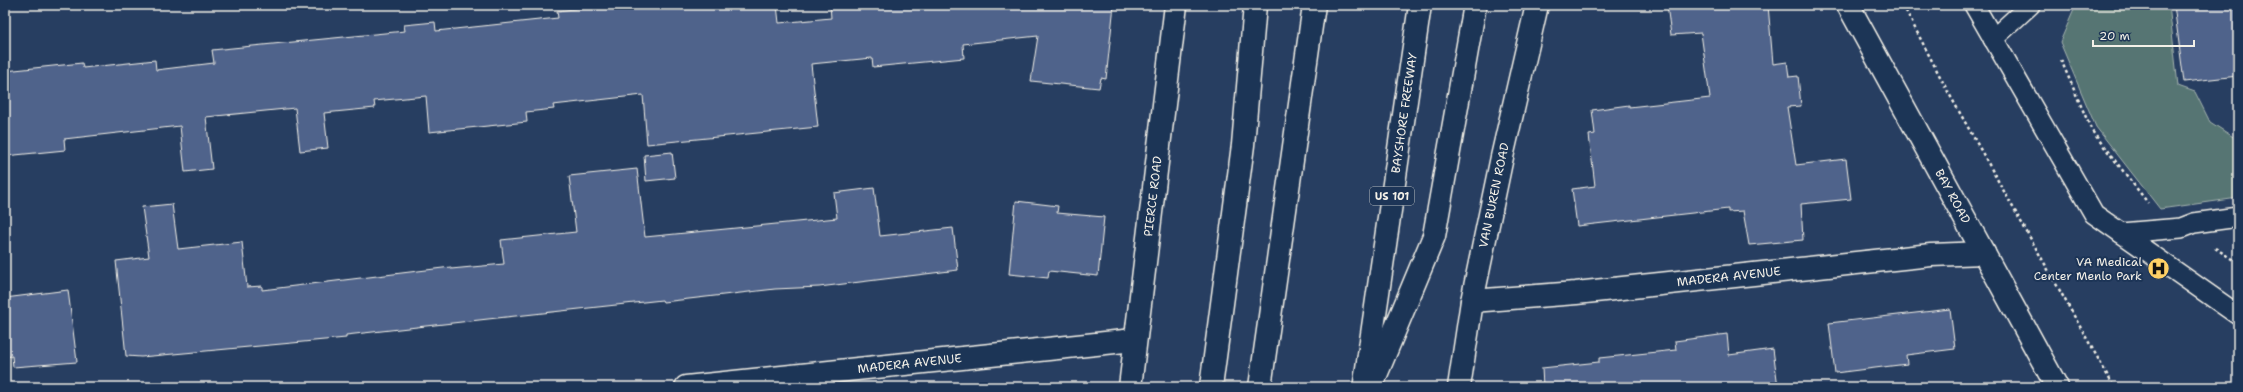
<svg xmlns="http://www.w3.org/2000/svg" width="2243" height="392" font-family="'Shantell Sans',sans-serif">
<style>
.green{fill:#567573;stroke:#a5b3ae}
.building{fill:#50648b;stroke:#f4f1e8}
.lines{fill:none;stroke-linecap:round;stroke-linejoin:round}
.service-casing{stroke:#f4f1e8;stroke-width:22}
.minor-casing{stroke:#f4f1e8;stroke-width:25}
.tertiary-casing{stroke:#f4f1e8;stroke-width:25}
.motorway-casing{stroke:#f4f1e8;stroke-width:25}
.path{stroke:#f4f1e8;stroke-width:2.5;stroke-dasharray:3 3;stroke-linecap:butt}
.service{stroke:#1d3557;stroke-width:19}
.minor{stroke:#1d3557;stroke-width:22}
.tertiary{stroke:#1d3557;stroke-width:22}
.motorway{stroke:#1d3557;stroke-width:22}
.labels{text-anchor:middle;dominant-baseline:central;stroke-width:4;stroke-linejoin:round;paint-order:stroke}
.shield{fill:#1d3557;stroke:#b4b9bc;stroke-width:1}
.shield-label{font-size:11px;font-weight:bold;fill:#f4f1e8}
.street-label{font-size:12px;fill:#f4f1e8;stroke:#1d3557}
.poi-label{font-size:12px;fill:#f4f1e8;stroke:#1d3557;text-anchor:end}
</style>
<rect width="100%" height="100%" fill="#273e61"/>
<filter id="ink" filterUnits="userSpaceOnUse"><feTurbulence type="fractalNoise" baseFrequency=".025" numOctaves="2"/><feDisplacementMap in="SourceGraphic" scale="8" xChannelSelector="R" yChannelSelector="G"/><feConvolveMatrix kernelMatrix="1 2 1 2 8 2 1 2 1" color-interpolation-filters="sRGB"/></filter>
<g filter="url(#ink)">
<path class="green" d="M 2076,5 L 2169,5 L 2178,86 L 2195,92 L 2210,122 L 2238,140 L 2238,198 L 2160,209 L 2096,127 L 2060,42 Z"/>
<g class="building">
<path d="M 608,5 L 777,5 L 779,23 L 831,18 L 830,5 L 1114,5 L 1106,79 L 1101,78 L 1099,88 L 1031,81 L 1038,36 L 963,44 L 964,58 L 873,67 L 872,58 L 811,64 L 818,127 L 647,144 L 643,95 L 553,105 L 554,109 L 526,112 L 527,122 L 429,132 L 426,96 L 374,101 L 375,108 L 324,113 L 328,148 L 300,151 L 295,108 L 206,117 L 212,169 L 185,172 L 180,126 L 64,139 L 65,150 L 5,156 L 5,71 L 82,63 L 83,68 L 155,60 L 156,70 L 214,63 L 212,50 L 405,31 L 404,25 L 435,22 L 436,31 L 558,18 L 557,11 Z"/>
<path d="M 1667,5 L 1768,5 L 1773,64 L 1787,62 L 1789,77 L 1798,76 L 1801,106 L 1787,107 L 1796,165 L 1846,159 L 1851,199 L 1801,204 L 1803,240 L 1749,245 L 1743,211 L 1728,212 L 1728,209 L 1577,226 L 1572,189 L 1595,186 L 1589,135 L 1595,134 L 1592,110 L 1629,105 L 1629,107 L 1710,98 L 1701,33 L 1671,35 Z"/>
<path d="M 2174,5 L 2238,5 L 2238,76 L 2184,82 Z"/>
<path d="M 672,152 L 675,178 L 646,181 L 644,155 Z"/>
<path d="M 637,169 L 645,237 L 837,218 L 834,193 L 874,188 L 880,236 L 953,228 L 958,270 L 819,287 L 775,289 L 663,302 L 662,300 L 488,319 L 346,335 L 346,338 L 141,357 L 126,356 L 116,261 L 149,257 L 142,207 L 172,204 L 178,249 L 242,242 L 247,287 L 262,286 L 262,290 L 451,267 L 451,269 L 504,264 L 501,240 L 576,232 L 569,176 Z"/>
<path d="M 1016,201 L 1058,206 L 1057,213 L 1104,217 L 1098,276 L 1049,271 L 1048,278 L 1009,274 Z"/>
<path d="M 68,290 L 77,362 L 13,367 L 12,356 L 5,357 L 5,298 Z"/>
<path d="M 1950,309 L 1955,349 L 1906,355 L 1907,364 L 1835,373 L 1829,323 Z"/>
<path d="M 1727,334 L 1729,355 L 1773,349 L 1778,387 L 1543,387 L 1542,368 L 1599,362 L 1599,358 L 1676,350 L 1675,341 Z"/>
</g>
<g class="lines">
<defs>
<g id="service">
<path d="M 1974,5 L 2094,214 L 2238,315"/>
<path d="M 1993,39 L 2030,5"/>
<path d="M 2121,233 L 2181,228 L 2194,223 L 2238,217"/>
</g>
<g id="minor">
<path id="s1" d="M 1472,301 L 1576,293 L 1931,255 L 1984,253"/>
<path id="s2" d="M 686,387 L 1134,340"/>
<path id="s3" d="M 1130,387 L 1176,5"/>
<path id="s4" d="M 1459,387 L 1472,301 L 1502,157 L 1537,5"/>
</g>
<g id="tertiary">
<path id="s5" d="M 1848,5 L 2057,387"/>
</g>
<g id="motorway">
<path id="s6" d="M 1365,382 L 1420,5"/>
<path d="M 1211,387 L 1243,145 L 1255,5"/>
<path d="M 1260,387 L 1314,5"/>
<path d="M 1371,387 L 1434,236 L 1475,5"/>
</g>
</defs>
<use href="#service" class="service-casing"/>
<use href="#minor" class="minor-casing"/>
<use href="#tertiary" class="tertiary-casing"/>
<use href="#motorway" class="motorway-casing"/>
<g class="path">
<path d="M 1903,5 L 1947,90 L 2114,387"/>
<path d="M 2061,60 L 2092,131 L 2148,203"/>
<path d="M 2215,248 L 2238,263"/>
</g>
<use href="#service" class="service"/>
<use href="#minor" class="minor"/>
<use href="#tertiary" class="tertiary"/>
<use href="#motorway" class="motorway"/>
</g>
</g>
<defs>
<symbol id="hospital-disc" viewBox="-11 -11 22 22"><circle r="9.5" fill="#ffd166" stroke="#1d3557"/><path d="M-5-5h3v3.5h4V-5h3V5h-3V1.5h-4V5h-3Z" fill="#111"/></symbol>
</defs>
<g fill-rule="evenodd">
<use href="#hospital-disc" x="2146" y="256" width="25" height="25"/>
</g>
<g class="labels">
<rect class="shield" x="1370" y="187" width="44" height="18" rx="3"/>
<g class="shield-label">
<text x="1392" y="196">US 101</text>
</g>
<g class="street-label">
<text stroke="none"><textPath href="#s6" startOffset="272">BAYSHORE FREEWAY</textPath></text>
<text stroke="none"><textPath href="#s4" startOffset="195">VAN BUREN ROAD</textPath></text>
<text stroke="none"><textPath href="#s3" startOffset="192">PIERCE ROAD</textPath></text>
<text stroke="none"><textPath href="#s5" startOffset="218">BAY ROAD</textPath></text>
<text stroke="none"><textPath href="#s1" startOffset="258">MADERA AVENUE</textPath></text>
<text stroke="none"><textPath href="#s2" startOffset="225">MADERA AVENUE</textPath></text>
</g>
<g class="poi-label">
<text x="2142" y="262">VA Medical<tspan x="2142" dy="14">Center Menlo Park</tspan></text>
</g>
</g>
<rect width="2243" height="392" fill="none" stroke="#1d3557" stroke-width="20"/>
<rect x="10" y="10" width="2223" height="372" fill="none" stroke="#f4f1e8" stroke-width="1.5" filter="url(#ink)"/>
<path d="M2093 40v6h101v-6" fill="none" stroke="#f4f1e8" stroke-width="2"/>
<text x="2099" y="40" font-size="12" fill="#f4f1e8" stroke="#1d3557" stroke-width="3" paint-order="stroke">20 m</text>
</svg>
